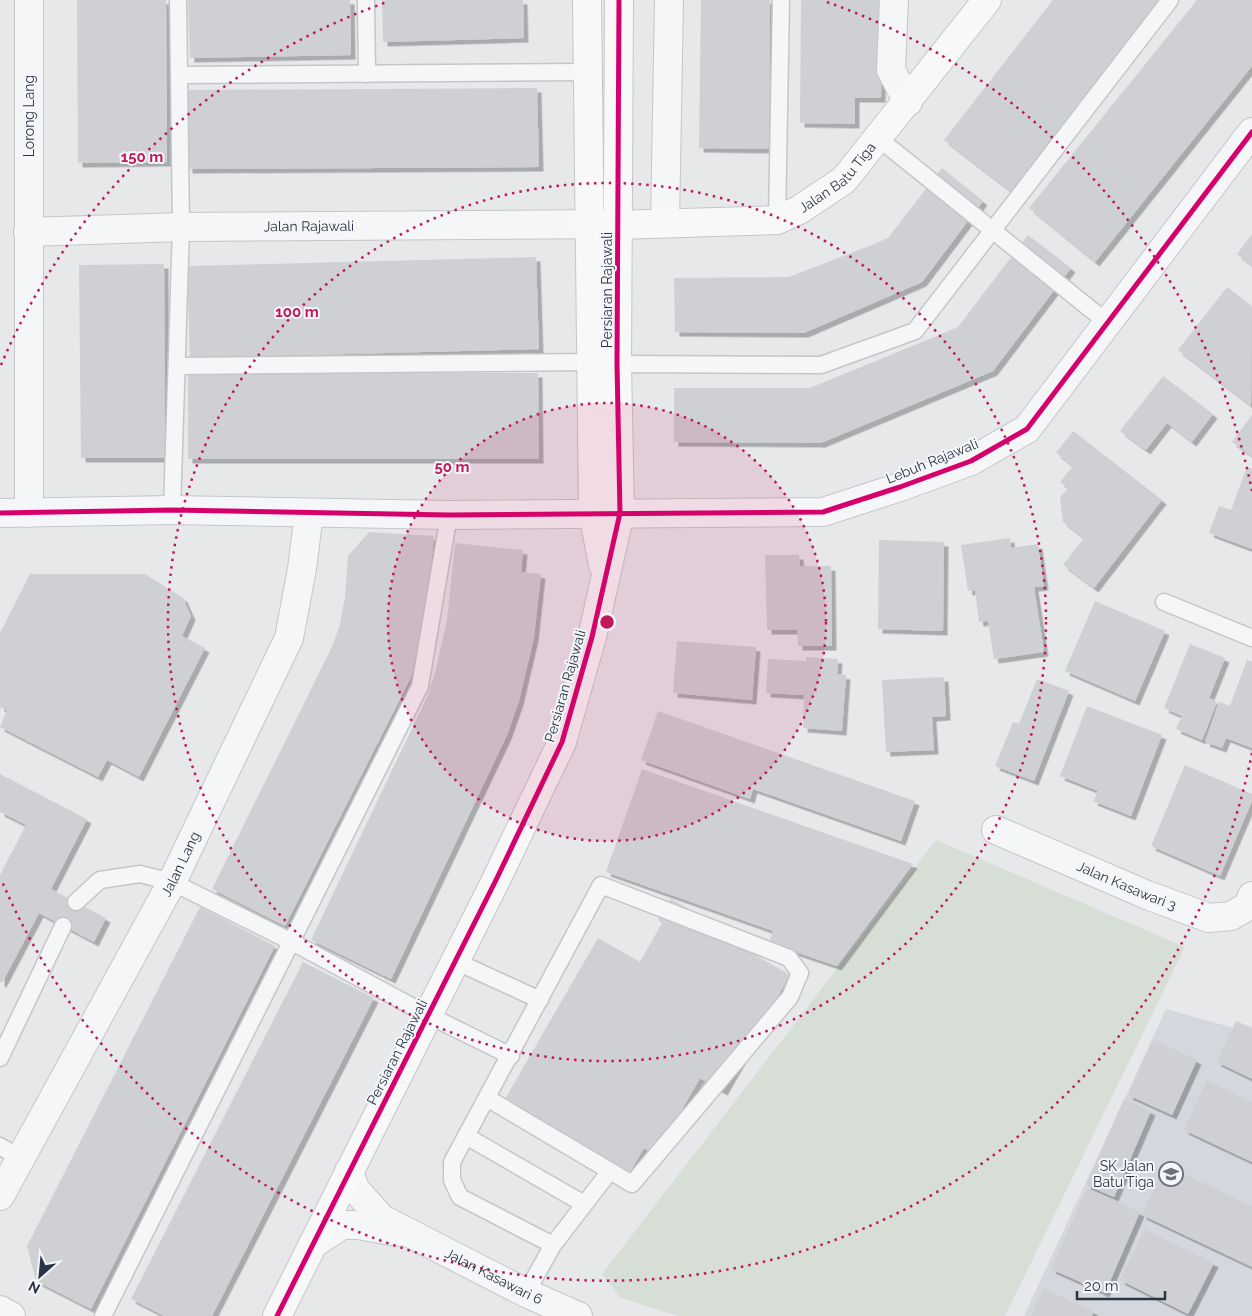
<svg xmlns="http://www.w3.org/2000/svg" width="1252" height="1316" font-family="Raleway,sans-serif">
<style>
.built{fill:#d4d7dd}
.green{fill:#d6ded6}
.building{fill:#ced0d3;filter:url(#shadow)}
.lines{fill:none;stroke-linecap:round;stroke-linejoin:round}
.lane-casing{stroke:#c4c6c8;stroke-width:19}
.street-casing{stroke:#c4c6c8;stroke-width:30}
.secondary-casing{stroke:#c4c6c8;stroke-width:30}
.lane{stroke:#f5f6f7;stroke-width:16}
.street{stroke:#f5f6f7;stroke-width:28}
.secondary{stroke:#f8f8f8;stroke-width:28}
.cycleway-casing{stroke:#f4f6f9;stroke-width:8}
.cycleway{stroke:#d6006c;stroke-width:5}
.ring{fill:none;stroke:#c2185b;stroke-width:2.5;stroke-dasharray:2.5 5}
.labels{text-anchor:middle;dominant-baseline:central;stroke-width:4;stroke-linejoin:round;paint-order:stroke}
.street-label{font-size:14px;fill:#2b3445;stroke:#f4f6f9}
.poi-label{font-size:14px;fill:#2b3445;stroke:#f4f6f9;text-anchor:end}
.centre{fill:#c2185b;stroke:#f4f6f9;stroke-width:2.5}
.ring-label{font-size:15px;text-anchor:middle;font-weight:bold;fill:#c2185b;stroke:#f4f6f9;stroke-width:4;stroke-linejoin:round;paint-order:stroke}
</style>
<defs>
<filter id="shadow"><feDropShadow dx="4.5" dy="4.5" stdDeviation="0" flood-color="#0004"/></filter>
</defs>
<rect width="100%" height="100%" fill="#e6e8ea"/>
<path class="built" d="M 1166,1009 L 1252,1033 L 1252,1316 L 1024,1316 Z"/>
<path class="green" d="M 936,840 L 1185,947 L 1005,1316 L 679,1316 L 621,1298 L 602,1274 Z"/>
<g class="building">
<path d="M 77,0 L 166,0 L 167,162 L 78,163 Z"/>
<path d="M 188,0 L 350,0 L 351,55 L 190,58 Z"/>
<path d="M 382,0 L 523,0 L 524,38 L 383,42 Z"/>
<path d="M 701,0 L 770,0 L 769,149 L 699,148 Z"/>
<path d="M 801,0 L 882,0 L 881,98 L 855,98 L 855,124 L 800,123 Z"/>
<path d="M 1053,0 L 1163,0 L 1013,193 L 944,140 Z"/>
<path d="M 1197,0 L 1252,0 L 1252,66 L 1095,262 L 1029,208 Z"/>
<path d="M 537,88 L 539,167 L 188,169 L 187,90 Z"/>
<path d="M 942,168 L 983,201 L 922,282 L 804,333 L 675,332 L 674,278 L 789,277 L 872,245 L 888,238 Z"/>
<path d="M 1252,234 L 1252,266 L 1237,254 Z"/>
<path d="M 1028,235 L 1071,268 L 993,371 L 821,443 L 674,442 L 674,388 L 810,388 L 939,335 L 958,327 Z"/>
<path d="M 536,257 L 539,349 L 190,358 L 187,266 Z"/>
<path d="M 164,264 L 165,458 L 81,458 L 79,265 Z"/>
<path d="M 1227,287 L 1252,306 L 1251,406 L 1178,350 Z"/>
<path d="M 188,373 L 538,373 L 539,459 L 188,459 Z"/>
<path d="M 1163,376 L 1213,414 L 1192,442 L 1167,423 L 1146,450 L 1120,431 Z"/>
<path d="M 1252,415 L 1252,456 L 1232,442 Z"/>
<path d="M 1073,431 L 1162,500 L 1094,588 L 1063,565 L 1084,538 L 1063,522 L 1060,498 L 1068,488 L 1060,482 L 1073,466 L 1056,453 Z"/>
<path d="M 1247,467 L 1252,469 L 1252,549 L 1209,533 L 1219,506 L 1231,510 Z"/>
<path d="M 369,532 L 434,536 L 426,612 L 411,677 L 285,926 L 212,889 L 331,649 L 340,625 L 345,597 L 348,556 Z"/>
<path d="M 1010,538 L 1011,548 L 1038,544 L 1044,586 L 1034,587 L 1044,652 L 994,659 L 988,621 L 979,622 L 975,590 L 968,591 L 961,545 Z"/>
<path d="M 879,540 L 944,542 L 943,631 L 878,629 Z"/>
<path d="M 455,543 L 523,550 L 521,572 L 541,574 L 534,637 L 519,701 L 507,735 L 391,979 L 311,940 L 427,697 L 435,673 L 447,620 Z"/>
<path d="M 765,555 L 799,555 L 800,566 L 831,566 L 832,646 L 798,646 L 797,630 L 767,630 Z"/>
<path d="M 30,574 L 145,574 L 183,598 L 191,616 L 182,636 L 205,648 L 139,777 L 107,760 L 98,777 L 0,727 L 7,710 L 0,707 L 0,633 Z"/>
<path d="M 1095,601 L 1165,631 L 1135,701 L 1065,671 Z"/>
<path d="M 677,641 L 756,647 L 752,700 L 673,693 Z"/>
<path d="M 1190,644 L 1225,658 L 1209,698 L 1217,702 L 1202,740 L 1176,729 L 1182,716 L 1164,708 Z"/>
<path d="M 806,657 L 838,659 L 837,674 L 846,675 L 842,731 L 803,728 L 804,695 L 766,693 L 768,659 L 806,661 Z"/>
<path d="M 1247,660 L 1252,662 L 1252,748 L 1226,738 L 1222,748 L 1205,742 L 1219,702 L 1230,706 Z"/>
<path d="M 944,677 L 946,716 L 932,717 L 934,750 L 886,752 L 882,680 Z"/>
<path d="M 1037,679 L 1069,691 L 1034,781 L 995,766 L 1013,722 L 1019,724 Z"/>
<path d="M 1087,706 L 1162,735 L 1131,816 L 1093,801 L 1098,791 L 1060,776 Z"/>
<path d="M 658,711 L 915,801 L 901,841 L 753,789 L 750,799 L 641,760 Z"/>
<path d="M 1185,765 L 1252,794 L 1252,801 L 1220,876 L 1151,846 Z"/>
<path d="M 642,769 L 913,864 L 837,966 L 769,943 L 773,931 L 606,872 Z"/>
<path d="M 0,774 L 87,819 L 51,889 L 106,918 L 94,942 L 39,913 L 2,983 L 0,982 L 0,875 L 26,825 L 0,812 Z"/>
<path d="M 671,899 L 705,918 L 701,924 L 790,975 L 723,1091 L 700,1078 L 656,1155 L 644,1148 L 627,1177 L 501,1106 L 598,938 L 640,962 L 662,923 L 658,920 Z"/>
<path d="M 200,907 L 275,946 L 91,1309 L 36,1281 L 27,1246 Z"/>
<path d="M 303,962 L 374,998 L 212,1316 L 164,1316 L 131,1299 Z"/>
<path d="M 1236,1021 L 1252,1028 L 1252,1079 L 1217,1062 Z"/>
<path d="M 1153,1040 L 1197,1060 L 1172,1115 L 1128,1095 Z"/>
<path d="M 1207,1080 L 1252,1102 L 1252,1162 L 1184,1130 Z"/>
<path d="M 1124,1099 L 1151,1111 L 1114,1197 L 1086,1185 Z"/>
<path d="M 1165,1165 L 1252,1206 L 1252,1267 L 1142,1215 Z"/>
<path d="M 1087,1189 L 1140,1212 L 1105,1293 L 1051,1269 Z"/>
<path d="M 1145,1229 L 1214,1263 L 1188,1314 L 1120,1280 Z"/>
<path d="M 1043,1289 L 1094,1311 L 1092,1316 L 1031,1316 Z"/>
</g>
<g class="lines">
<defs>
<g id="lane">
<path d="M 366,0 L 367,74"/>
<path d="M 179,75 L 588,72"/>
<path d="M 878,138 L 1109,324"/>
<path d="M 777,220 L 781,0"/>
<path d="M 617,364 L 821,365 L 915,331 L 1170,0"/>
<path d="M 177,366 L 591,362"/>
<path d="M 172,510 L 181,227 L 178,0"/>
<path d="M 1164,602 L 1252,638"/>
<path d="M 76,902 L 100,880 L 140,874 L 172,882 L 292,942 L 428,1015 L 511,1056"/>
<path d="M 455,961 L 540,1000"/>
<path d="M 0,1058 L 63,926"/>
<path d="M 487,1098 L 632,1184 L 790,997 L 800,973 L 789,958 L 601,885 L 452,1162 L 452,1180 L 460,1197 L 553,1245"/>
<path d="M 466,1136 L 584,1204"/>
<path d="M 0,1146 L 21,1159"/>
<path d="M 526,1293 L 553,1245 L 610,1171"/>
<path d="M 103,1316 L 420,686 L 449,515"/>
</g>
<g id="street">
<path d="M 894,0 L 891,70 L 908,102"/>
<path d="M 665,223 L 669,0"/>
<path id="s1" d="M 28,232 L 181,227 L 614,224"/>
<path d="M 0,513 L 172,510 L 449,515 L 823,512 L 900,487 L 971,461 L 1027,429 L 1252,132"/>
<path d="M 29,513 L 29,0"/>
<path id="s2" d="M 996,830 L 1147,895 L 1209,918 L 1231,916 L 1248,906 L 1252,896"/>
<path id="s3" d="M 349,1171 L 355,1189 L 382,1219 L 526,1293 L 578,1316"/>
<path id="s4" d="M 0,1196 L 172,882 L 289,638 L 302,569 L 309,513"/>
<path d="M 313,1244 L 342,1225 L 358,1225 L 397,1232"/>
<path d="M 0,1310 L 11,1316"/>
</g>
<g id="secondary">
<path d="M 587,0 L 593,513 L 603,565"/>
<path id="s5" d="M 618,225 L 777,220 L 799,210 L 844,180 L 987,0"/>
<path d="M 277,1316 L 496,880 L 562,742 L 592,637 L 620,513 L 617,364 L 619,0"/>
</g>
</defs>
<use href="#lane" class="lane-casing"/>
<use href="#street" class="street-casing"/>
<use href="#secondary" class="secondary-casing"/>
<use href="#lane" class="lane"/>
<use href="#street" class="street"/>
<use href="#secondary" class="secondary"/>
<defs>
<g id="cycleway">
<path d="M 0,513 L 172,510 L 449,515 L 823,512 L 900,487 L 971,461 L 1027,429 L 1252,132"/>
<path d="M 277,1316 L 496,880 L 562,742 L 592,637 L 620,513 L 617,364 L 619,0"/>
</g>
</defs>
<use href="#cycleway" class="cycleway-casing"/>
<use href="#cycleway" class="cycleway"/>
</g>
<circle cx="607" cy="622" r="219" fill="#c2185b" fill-opacity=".12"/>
<g class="ring">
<circle cx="607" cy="622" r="219"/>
<circle cx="607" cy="622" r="439"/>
<path d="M1252 753A658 658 0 0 1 1 879M1 365A658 658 0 0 1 387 2M827 2A658 658 0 0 1 1252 491"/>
</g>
<defs>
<symbol id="school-ring" viewBox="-11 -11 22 22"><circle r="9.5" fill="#f4f6f9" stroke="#6c737f" stroke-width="1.5"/><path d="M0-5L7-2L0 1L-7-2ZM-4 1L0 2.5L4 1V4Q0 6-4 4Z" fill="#6c737f"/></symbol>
</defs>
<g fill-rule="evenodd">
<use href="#school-ring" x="1157" y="1160" width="28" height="28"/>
</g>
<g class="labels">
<g class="street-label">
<text transform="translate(29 116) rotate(-90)">Lorong Lang</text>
<text stroke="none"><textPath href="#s5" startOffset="234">Jalan Batu Tiga</textPath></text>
<text stroke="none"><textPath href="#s1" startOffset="281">Jalan Rajawali</textPath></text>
<text transform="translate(607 290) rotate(-90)">Persiaran Rajawali</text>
<text transform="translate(932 461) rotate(-22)">Lebuh Rajawali</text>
<text transform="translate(565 686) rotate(-74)">Persiaran Rajawali</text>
<text stroke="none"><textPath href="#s4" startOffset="378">Jalan Lang</textPath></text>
<text stroke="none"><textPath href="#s2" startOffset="142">Jalan Kasawari 3</textPath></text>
<text transform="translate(397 1052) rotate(-63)">Persiaran Rajawali</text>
<text stroke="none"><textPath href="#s3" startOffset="185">Jalan Kasawari 6</textPath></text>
</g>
<g class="poi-label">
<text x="1154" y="1166">SK Jalan<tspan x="1154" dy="16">Batu Tiga</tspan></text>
</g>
</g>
<circle cx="607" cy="622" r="8" class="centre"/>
<g class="ring-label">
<text x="142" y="162">150 m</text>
<text x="297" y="317">100 m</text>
<text x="452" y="472">50 m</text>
</g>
<g transform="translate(40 1276) rotate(207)" stroke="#f4f6f9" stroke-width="4" paint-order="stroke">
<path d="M0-4L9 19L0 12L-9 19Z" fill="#2b3445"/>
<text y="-8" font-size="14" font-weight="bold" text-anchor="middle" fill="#2b3445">N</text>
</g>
<path d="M1077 1291v8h88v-8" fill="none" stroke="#2b3445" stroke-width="2.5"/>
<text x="1084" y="1291" font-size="15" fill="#2b3445" stroke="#f4f6f9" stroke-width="4" paint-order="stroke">20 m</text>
</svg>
